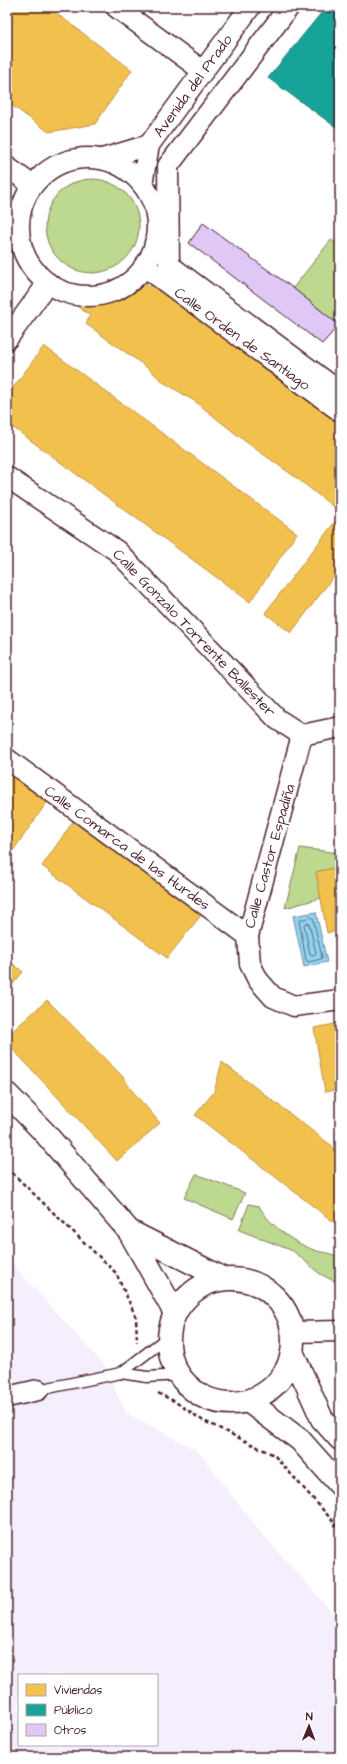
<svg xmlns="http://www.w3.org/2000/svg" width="347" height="1764" font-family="'Architects Daughter',sans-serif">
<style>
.built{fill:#f5eefc;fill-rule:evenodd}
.green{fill:#bdd88f;stroke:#847c5d}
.water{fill:#8ed3f0;stroke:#738ba1}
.homes{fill:#f2c14e;stroke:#c09044}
.public{fill:#17a398;stroke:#267b77}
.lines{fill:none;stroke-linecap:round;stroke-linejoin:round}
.shore{stroke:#65677a;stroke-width:1}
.building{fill:#dfc7f6;stroke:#4a1f2b}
.lane-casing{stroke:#4a1f2b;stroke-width:13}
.street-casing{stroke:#4a1f2b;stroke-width:23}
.primary-casing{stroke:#4a1f2b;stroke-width:25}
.path{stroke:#4a1f2b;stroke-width:2.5;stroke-dasharray:4 3;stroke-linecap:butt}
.lane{stroke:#fff;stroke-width:10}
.street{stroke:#fff;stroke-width:20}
.primary{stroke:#fff;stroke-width:22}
.labels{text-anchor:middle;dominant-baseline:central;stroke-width:4;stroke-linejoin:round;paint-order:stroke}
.street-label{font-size:15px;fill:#4a1f2b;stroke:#fff}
</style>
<rect width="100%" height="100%" fill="#fff"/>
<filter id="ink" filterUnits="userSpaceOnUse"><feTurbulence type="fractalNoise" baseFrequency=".025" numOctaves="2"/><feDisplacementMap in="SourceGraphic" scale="8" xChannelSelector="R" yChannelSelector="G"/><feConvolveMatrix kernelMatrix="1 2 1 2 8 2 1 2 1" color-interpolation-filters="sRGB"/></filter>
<g filter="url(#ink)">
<path class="built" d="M 7,1258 L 104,1365 L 126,1413 L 198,1451 L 256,1527 L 340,1621 L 340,1757 L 7,1757 ZM 19,1675 L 157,1675 L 157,1745 L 19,1745 Z"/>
<g class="green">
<circle cx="92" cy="226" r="47"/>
<path d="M 331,240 L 340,246 L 340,326 L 293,288 Z"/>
<path d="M 300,848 L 339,853 L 339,867 L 316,872 L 321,898 L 285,908 Z"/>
<path d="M 196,1174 L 245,1193 L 233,1219 L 184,1198 Z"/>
<path d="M 249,1204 L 259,1206 C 270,1226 295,1244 317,1251 C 325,1253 334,1253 340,1259 L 340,1284 L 320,1274 L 293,1251 L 239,1230 Z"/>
</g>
<path class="water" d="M 316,912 L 327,962 L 304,967 L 293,916 Z"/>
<g class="homes">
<path d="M 7,7 L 48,7 L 132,70 L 95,124 L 49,132 L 7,102 Z"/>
<path d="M 130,274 L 150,287 L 154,281 L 340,418 L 340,512 L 298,479 L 246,442 L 196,402 L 163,382 L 149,369 L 86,324 L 90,315 L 69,301 L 74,293 L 100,294 L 114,278 L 122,281 Z"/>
<path d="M 44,346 L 297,533 L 250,602 L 7,423 L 7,396 Z"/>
<path d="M 340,515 L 340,568 L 291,633 L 265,613 Z"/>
<path d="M 7,772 L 48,801 L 12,852 L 7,849 Z"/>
<path d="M 74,820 L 202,914 L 167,958 L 42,866 Z"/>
<path d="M 339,867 L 340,930 L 327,933 L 316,872 Z"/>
<path d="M 7,959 L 23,972 L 7,991 Z"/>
<path d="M 47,1000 L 124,1078 L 130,1088 L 160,1123 L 117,1161 L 7,1043 L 7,1036 Z"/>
<path d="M 340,1023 L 340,1089 L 325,1092 L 314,1028 Z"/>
<path d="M 222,1062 L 340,1152 L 340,1227 L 195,1115 L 214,1092 Z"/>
</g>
<path class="public" d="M 326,7 L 340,7 L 340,130 L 268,78 Z"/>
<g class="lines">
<g class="shore">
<path d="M 311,917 L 313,918 L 322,957 L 321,959 L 308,962 L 306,960 L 299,921 Z"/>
<path d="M 306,923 L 309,924 L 316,953 L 314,955 L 310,954 L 304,925 Z"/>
</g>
</g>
<path class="building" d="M 203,223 L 293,288 L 339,325 L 322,344 L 189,243 Z"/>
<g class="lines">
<defs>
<g id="lane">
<path d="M 168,1337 L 121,1373 L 147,1377 L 180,1375"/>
<path d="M 38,1390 L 121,1373"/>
</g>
<g id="street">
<path d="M 116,7 L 203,71"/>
<path d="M 289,7 L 168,166 L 169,265 L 340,392"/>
<circle cx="88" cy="227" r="69"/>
<path d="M 102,159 L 149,145"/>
<path d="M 7,167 L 32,185"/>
<path d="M 142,184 L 149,145 L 250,7"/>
<path d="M 144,266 L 340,411"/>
<path d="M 7,339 L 48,283"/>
<path d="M 7,477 L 117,551 L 277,719 L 302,735"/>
<path d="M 302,735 L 248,936 L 250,964 L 258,980 L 273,997 L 294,1006 L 340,1000"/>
<path d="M 302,735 L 340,727"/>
<path d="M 7,759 L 248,936"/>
<path d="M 293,1332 L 340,1331"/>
<path d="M 7,1397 L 38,1390"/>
</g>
<g id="primary">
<path d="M 7,1094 L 44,1132 L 129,1231 L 175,1313"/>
<path d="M 129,1231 L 224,1279"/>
<circle cx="231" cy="1341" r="62"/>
<path d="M 293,1354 L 322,1419 L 340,1439"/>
<path d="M 248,1401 L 300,1440 L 340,1485"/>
</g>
</defs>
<use href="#lane" class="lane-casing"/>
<use href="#street" class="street-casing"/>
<use href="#primary" class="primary-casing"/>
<g class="path">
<path d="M 7,1168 L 116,1273 L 136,1317 L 137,1342"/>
<path d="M 158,1393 L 174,1401 L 202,1420 L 274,1455 L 340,1529"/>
</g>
<use href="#lane" class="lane"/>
<use href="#street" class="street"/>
<use href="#primary" class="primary"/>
</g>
</g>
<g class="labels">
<g class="street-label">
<text transform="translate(193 86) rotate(-54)">Avenida del Prado</text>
<text transform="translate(242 339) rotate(36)">Calle Orden de Santiago</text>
<text transform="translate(194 633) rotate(46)">Calle Gonzalo Torrente Ballester</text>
<text transform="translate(127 848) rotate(36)">Calle Comarca de las Hurdes</text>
<text transform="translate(270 856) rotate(-74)">Calle Castor Espadiña</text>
</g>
</g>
<rect width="347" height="1764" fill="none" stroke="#fff" stroke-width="24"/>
<rect x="12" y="12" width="323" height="1740" fill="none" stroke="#4a1f2b" stroke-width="1.5" filter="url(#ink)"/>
<rect x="18" y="1674" width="140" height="72" fill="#ffffff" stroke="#b7a5aa"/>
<rect x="26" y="1684" width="20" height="12" fill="#f2c14e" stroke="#b7a5aa"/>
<text x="54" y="1694" font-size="12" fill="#4a1f2b">Viviendas</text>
<rect x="26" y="1704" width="20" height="12" fill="#17a398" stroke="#b7a5aa"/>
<text x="54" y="1714" font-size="12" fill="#4a1f2b">Público</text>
<rect x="26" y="1724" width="20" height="12" fill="#dfc7f6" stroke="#b7a5aa"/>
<text x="54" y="1734" font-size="12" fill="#4a1f2b">Otros</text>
<g transform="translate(309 1726) rotate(1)" stroke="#ffffff" stroke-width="3" paint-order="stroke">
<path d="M0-3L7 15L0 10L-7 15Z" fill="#4a1f2b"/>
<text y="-6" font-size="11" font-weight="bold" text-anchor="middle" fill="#4a1f2b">N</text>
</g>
</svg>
